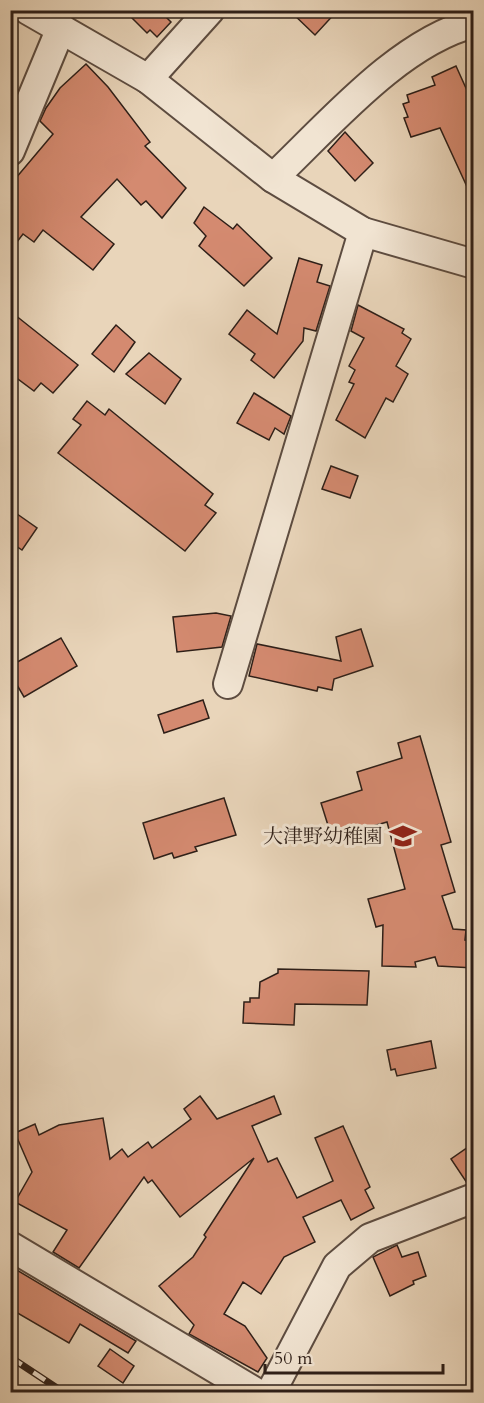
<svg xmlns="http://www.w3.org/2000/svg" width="484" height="1403" font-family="Cardo,'Noto Serif JP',serif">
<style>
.building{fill:#d48a70;stroke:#2e1f18;stroke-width:1.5}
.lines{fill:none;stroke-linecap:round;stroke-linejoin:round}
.minor-casing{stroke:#5d4c40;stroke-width:32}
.minor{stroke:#f1e4d2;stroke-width:28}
.rail-casing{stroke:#2e1f18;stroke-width:7}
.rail{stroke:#f1e4d2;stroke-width:4.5;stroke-dasharray:14;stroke-linecap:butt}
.labels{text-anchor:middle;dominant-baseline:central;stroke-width:6;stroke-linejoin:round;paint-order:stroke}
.poi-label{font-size:20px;fill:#2e1f18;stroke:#f1e4d2;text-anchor:end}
</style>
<rect width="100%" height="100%" fill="#e9d5ba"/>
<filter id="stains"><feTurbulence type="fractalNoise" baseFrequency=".00333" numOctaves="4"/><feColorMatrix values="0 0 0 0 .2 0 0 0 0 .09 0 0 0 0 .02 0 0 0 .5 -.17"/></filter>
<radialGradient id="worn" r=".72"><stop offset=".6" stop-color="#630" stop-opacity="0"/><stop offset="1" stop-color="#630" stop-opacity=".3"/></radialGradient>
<g class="building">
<path d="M 124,10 L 173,10 L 166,17 L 171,22 L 157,37 L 150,30 L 147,33 Z"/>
<path d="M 289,10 L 338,10 L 315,35 Z"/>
<path d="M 86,64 L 108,87 L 150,142 L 145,146 L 186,188 L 162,218 L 146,201 L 141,205 L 117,179 L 81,217 L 114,244 L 93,270 L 43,230 L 34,242 L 23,234 L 10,251 L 10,185 L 53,134 L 40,121 L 46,108 L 60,88 Z"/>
<path d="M 456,66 L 474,106 L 474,202 L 440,128 L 411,137 L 404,118 L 408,117 L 403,104 L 409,102 L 407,95 L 435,85 L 432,77 Z"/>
<path d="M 345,132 L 373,163 L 355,181 L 328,151 Z"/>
<path d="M 204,207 L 233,229 L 237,224 L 272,258 L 244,286 L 199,246 L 206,236 L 194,223 Z"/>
<path d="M 299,258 L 322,265 L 317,282 L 330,286 L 316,331 L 304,328 L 303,341 L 274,378 L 251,360 L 255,354 L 229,334 L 247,310 L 277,334 Z"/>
<path d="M 358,305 L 404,329 L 402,333 L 411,339 L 396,366 L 408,374 L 393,402 L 386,398 L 365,438 L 336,420 L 354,384 L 349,382 L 355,370 L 349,366 L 364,338 L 351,331 Z"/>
<path d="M 10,311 L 78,365 L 53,393 L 41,383 L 34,391 L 10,373 Z"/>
<path d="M 116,325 L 135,342 L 114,372 L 92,354 Z"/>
<path d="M 149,353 L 181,379 L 165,404 L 126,374 Z"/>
<path d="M 254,393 L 291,416 L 284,434 L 275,428 L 269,440 L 237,423 Z"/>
<path d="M 87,401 L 105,415 L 109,409 L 213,494 L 205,505 L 216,513 L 185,551 L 58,453 L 81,425 L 73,419 Z"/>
<path d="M 331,466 L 358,476 L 350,498 L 322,489 Z"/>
<path d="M 10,509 L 37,528 L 22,550 L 10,542 Z"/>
<path d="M 216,613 L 231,616 L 222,647 L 177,652 L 173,617 Z"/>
<path d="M 361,629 L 373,666 L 334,679 L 332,690 L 318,687 L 317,691 L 249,676 L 257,644 L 341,661 L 336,637 Z"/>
<path d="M 61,638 L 77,666 L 24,697 L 10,673 L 10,666 Z"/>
<path d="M 203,700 L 209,718 L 164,733 L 158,715 Z"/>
<path d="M 420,736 L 451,842 L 441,845 L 455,892 L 442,896 L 453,929 L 466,930 L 465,940 L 474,941 L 474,968 L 438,966 L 435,957 L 415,962 L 416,967 L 382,966 L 383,925 L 376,927 L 368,899 L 405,889 L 387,822 L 332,838 L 321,803 L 362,790 L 357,772 L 402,758 L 398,743 Z"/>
<path d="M 224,798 L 236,835 L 195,847 L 197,851 L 174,858 L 172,853 L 154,859 L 143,823 Z"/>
<path d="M 278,969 L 369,971 L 367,1005 L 295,1004 L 294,1025 L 243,1023 L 244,1002 L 250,1002 L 250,998 L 259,998 L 260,982 L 278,973 Z"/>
<path d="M 431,1041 L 436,1068 L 397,1076 L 395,1069 L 391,1070 L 387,1050 Z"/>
<path d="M 200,1096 L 217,1119 L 274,1096 L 281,1114 L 252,1126 L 268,1162 L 277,1158 L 297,1198 L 333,1181 L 315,1138 L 343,1126 L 370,1187 L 365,1190 L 374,1208 L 351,1220 L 341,1200 L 303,1217 L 315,1242 L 284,1257 L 261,1294 L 243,1282 L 224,1314 L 245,1326 L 267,1358 L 258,1372 L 189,1334 L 194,1325 L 159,1286 L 193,1257 L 206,1237 L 204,1235 L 254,1158 L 180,1217 L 152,1180 L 148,1183 L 144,1177 L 79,1268 L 53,1252 L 67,1230 L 15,1202 L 32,1172 L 15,1133 L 35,1124 L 39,1135 L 59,1125 L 103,1118 L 110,1159 L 122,1149 L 128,1157 L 148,1142 L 152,1148 L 191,1119 L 184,1109 Z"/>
<path d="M 474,1143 L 474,1182 L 467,1183 L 451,1159 Z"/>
<path d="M 397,1245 L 402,1257 L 418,1252 L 426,1276 L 413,1281 L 414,1284 L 390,1296 L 373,1257 Z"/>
<path d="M 10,1266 L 136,1341 L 128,1353 L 80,1324 L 69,1343 L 14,1311 L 17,1306 L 10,1302 Z"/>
<path d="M 110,1349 L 134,1366 L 123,1383 L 98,1366 Z"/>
</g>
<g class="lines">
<defs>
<g id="minor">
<path d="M 28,10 L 148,79 L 273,178 L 363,232 L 474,264"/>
<path d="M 148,79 L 210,10"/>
<path d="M 10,151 L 61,28"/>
<path d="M 273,178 C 329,125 399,42 474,23"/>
<path d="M 228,684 L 363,232"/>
<path d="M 10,1246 L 255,1392"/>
<path d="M 271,1392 L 337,1266 L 370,1238 L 474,1198"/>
</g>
</defs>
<use href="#minor" class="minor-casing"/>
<use href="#minor" class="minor"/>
<defs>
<path id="rail" d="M 10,1357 L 63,1392"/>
</defs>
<use href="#rail" class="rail-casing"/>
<use href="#rail" class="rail"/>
</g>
<defs>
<symbol id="school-bare" viewBox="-9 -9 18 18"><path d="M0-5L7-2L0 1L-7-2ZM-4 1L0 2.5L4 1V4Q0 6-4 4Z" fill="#8f2418" stroke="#f1e4d2" stroke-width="2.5" paint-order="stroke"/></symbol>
</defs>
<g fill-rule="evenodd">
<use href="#school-bare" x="384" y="817" width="38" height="38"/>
</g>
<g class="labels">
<g class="poi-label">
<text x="383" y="836">大津野幼稚園</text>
</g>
</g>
<rect width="484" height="1403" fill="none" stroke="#e9d5ba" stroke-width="36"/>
<rect x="12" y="12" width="460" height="1379" fill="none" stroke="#2e1f18" stroke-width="3"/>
<rect x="18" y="18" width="448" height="1367" fill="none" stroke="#2e1f18" stroke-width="1.5"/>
<path d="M265 1364v9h178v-9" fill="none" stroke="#2e1f18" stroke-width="3"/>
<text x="274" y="1364" font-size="18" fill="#2e1f18" stroke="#f1e4d2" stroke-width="4.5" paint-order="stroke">50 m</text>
<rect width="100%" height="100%" filter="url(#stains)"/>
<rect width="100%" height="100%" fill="url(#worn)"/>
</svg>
